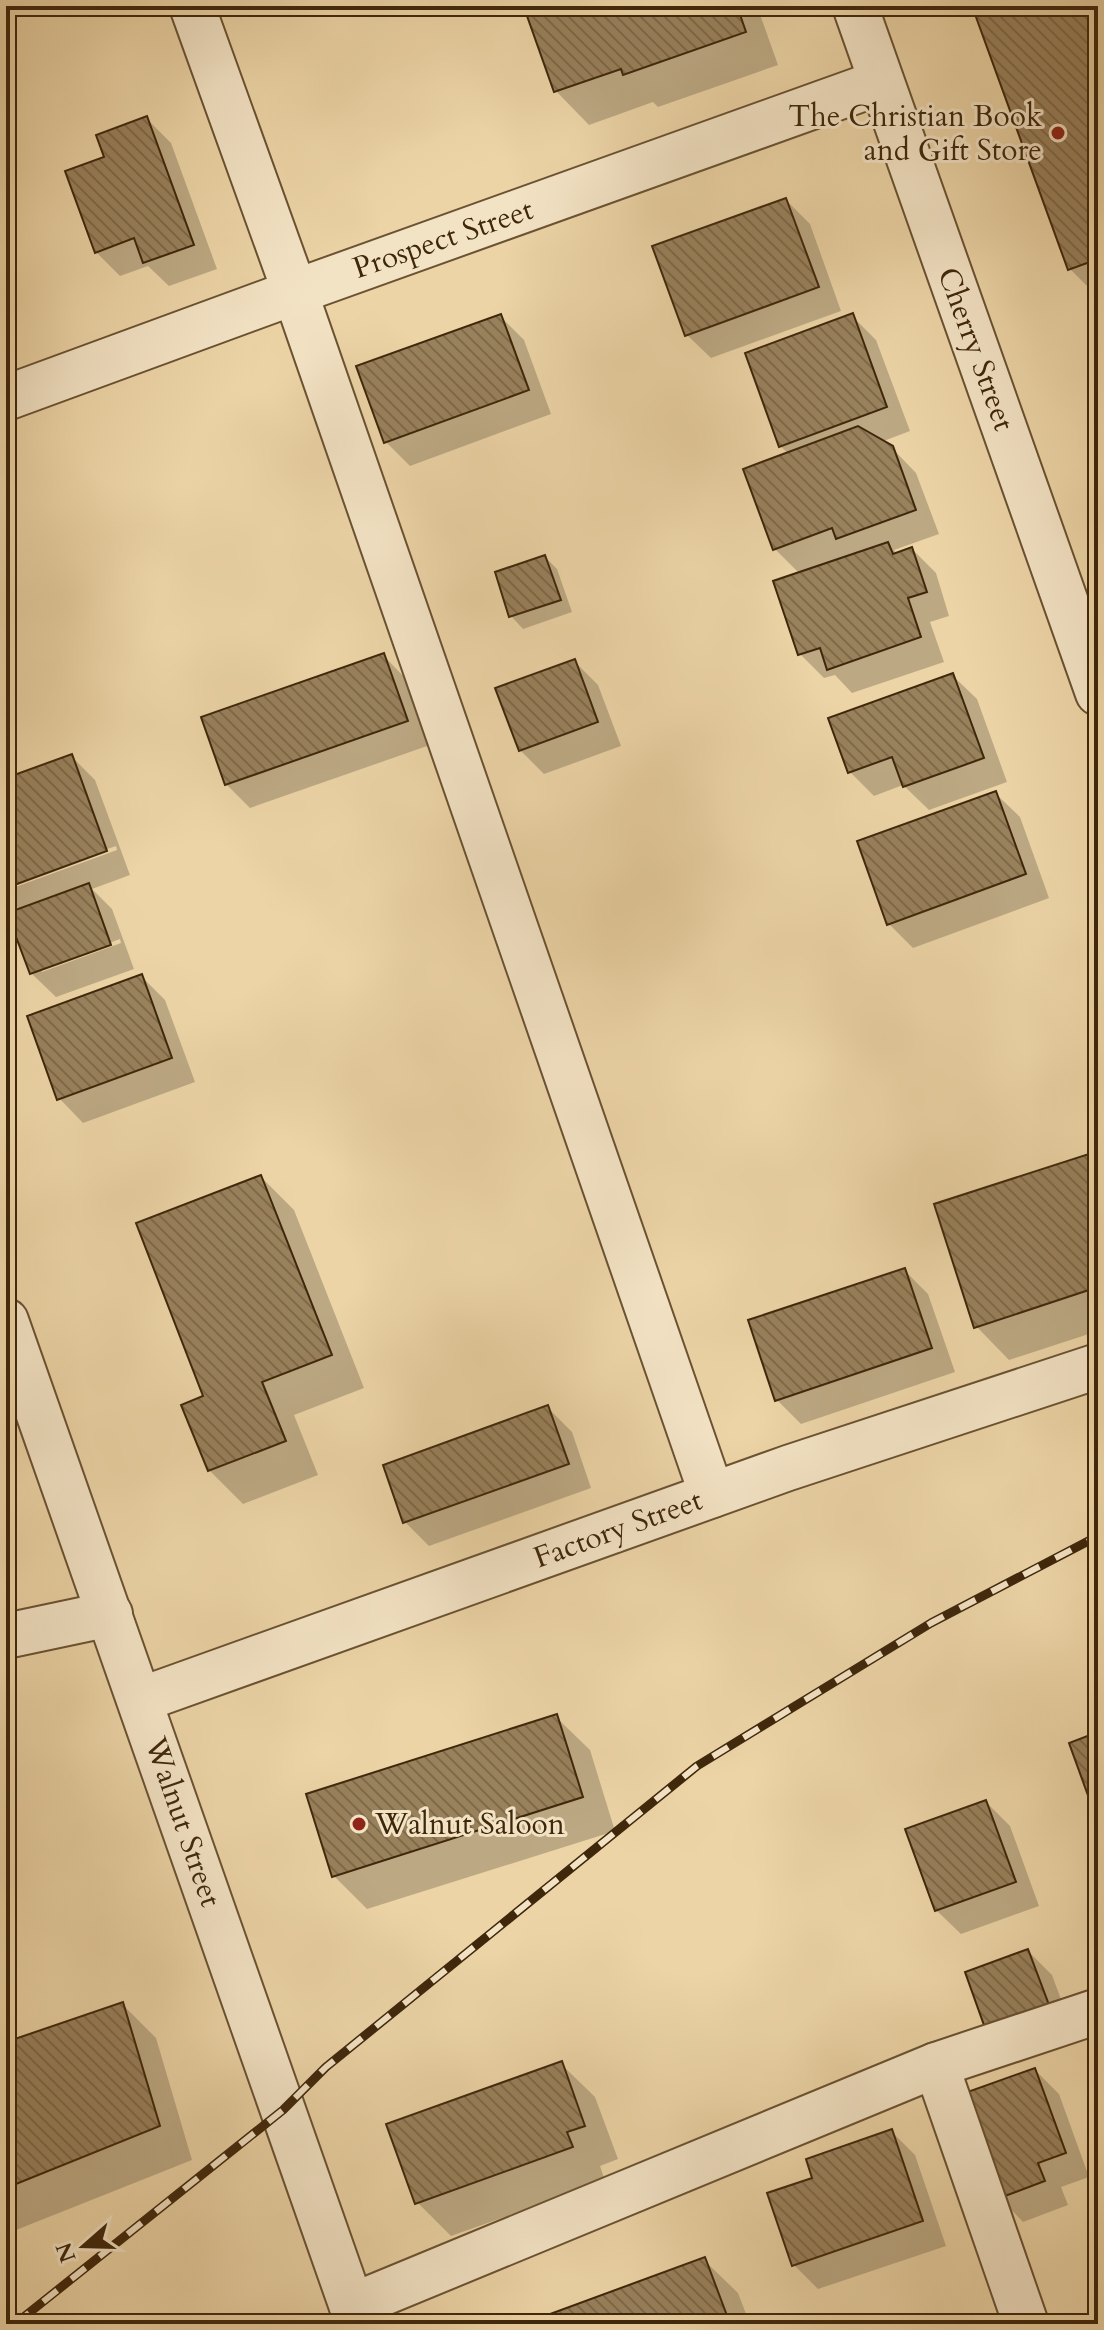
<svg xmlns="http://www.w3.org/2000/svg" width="1104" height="2330" font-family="Cardo,serif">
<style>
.shadow{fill:#0003;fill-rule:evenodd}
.building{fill:url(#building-back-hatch);stroke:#3f270b;stroke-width:2}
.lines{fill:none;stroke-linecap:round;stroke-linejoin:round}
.minor-casing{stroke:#6a5232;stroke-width:48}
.path{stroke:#3f270b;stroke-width:5;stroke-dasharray:2 4;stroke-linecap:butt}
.minor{stroke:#f3e3c5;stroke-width:44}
.rail-casing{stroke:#3f270b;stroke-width:9}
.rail{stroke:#f3e3c5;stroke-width:6;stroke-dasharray:18;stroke-linecap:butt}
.poi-dot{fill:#8f2418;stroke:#f3e3c5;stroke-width:3}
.labels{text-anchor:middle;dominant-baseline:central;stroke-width:6;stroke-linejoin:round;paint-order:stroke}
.poi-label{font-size:30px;fill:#3f270b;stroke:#f3e3c5;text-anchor:end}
.street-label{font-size:30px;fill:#3f270b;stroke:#f3e3c5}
</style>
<defs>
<pattern id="building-back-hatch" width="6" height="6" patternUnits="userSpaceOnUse" patternTransform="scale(2)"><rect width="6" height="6" fill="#99815c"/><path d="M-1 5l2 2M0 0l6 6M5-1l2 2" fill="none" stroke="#7e6a4a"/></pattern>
</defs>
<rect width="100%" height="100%" fill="#ecd4a6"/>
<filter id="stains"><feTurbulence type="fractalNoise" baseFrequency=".0025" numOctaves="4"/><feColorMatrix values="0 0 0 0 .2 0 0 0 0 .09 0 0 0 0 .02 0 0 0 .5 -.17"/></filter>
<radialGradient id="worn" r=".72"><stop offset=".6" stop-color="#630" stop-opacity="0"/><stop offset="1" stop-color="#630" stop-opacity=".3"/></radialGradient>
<g class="shadow">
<path d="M 552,6 L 757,6 L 778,65 L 658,107 L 653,102 L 589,125 L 556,91 Z"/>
<path d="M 974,6 L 1098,6 L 1098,297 L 1070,269 Z"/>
<path d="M 147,119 L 171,143 L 217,269 L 169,286 L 148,266 L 120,276 L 96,252 L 107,158 Z"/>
<path d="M 786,200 L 810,224 L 841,311 L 711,358 L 686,334 Z"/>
<path d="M 500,316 L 524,340 L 551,414 L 410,466 L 386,442 Z"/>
<path d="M 852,316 L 876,340 L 910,431 L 881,442 L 892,448 L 916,473 L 939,534 L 894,550 L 897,554 L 912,549 L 936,573 L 949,616 L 930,622 L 944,662 L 852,693 L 835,675 L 824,678 L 800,654 L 800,574 L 775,549 L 789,454 L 780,446 Z"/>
<path d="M 545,557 L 557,569 L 572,612 L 523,629 L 511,616 L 497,573 Z"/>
<path d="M 383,655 L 407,680 L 430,745 L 250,808 L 226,784 Z"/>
<path d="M 574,661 L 598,685 L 621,746 L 544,774 L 520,750 Z"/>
<path d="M 952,675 L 977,699 L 1007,782 L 929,810 L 903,785 L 874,796 L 850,772 Z"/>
<path d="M 71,756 L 95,780 L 130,875 L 92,889 L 112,909 L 134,969 L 56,997 L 31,973 L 20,910 L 6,897 L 6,780 ZM 116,846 L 117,850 L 10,889 L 10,884 ZM 120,939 L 121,943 L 42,972 L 42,968 Z"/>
<path d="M 995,793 L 1020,817 L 1049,898 L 913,948 L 889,924 Z"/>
<path d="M 141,976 L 165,1000 L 195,1082 L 83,1123 L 59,1098 Z"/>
<path d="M 1098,1153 L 1098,1331 L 1009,1360 L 976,1326 Z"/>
<path d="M 261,1177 L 294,1210 L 364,1388 L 294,1415 L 318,1475 L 243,1504 L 209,1470 L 205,1398 Z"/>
<path d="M 904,1270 L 928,1294 L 955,1372 L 801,1424 L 777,1400 Z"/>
<path d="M 548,1408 L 572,1432 L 591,1488 L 429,1546 L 405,1522 Z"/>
<path d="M 556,1717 L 590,1750 L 615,1831 L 367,1909 L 334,1876 Z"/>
<path d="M 986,1802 L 1010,1826 L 1039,1906 L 961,1934 L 936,1910 Z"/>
<path d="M 6,1947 L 15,1975 L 6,1978 Z"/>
<path d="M 1028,1951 L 1052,1975 L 1072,2029 L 1011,2051 Z"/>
<path d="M 122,2004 L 156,2038 L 192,2160 L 6,2234 L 6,2044 Z"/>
<path d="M 561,2064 L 595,2097 L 618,2159 L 600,2166 L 605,2181 L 451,2236 L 417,2202 Z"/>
<path d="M 1035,2070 L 1059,2094 L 1089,2177 L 1061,2187 L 1068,2205 L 1023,2222 L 999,2197 Z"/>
<path d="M 891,2131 L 915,2155 L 946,2246 L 818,2289 L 794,2265 L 815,2179 Z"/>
<path d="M 704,2260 L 738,2293 L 750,2324 L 529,2324 Z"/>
</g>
<g class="building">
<path d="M 546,6 L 737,6 L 746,32 L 623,75 L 621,69 L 554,92 L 526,13 Z"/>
<path d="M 972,6 L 1098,6 L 1098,259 L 1068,270 Z"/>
<path d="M 147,116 L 194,245 L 143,263 L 134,238 L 95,253 L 65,171 L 104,157 L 96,135 Z"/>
<path d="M 786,198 L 819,287 L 685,336 L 652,246 Z"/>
<path d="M 853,313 L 887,407 L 779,447 L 745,353 Z"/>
<path d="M 501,314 L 529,390 L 384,443 L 356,366 Z"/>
<path d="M 858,426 L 893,446 L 916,510 L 836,539 L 832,528 L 773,550 L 743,469 Z"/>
<path d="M 888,542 L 893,554 L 912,547 L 927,592 L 908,598 L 921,637 L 827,670 L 820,648 L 798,655 L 773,581 Z"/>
<path d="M 545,555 L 561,600 L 509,617 L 495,572 Z"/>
<path d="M 384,653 L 408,721 L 225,785 L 201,717 Z"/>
<path d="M 575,659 L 598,722 L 519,751 L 495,688 Z"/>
<path d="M 953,673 L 984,758 L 903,787 L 892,757 L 848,773 L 828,718 Z"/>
<path d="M 72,754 L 107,851 L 6,888 L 6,778 Z"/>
<path d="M 996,791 L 1026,874 L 887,925 L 857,841 Z"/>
<path d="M 89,883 L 111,945 L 30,974 L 7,913 Z"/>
<path d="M 142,974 L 172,1058 L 57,1100 L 27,1016 Z"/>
<path d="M 1098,1151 L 1098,1287 L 974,1328 L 934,1204 Z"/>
<path d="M 261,1175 L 332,1355 L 262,1382 L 286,1441 L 208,1471 L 181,1405 L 203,1396 L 136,1223 Z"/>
<path d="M 905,1268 L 932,1348 L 775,1401 L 748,1320 Z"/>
<path d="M 548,1405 L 569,1464 L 403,1523 L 383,1465 Z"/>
<path d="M 557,1714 L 583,1797 L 332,1877 L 306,1794 Z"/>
<path d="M 1098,1732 L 1098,1798 L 1090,1801 L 1069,1743 Z"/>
<path d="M 986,1800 L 1016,1882 L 935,1911 L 905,1829 Z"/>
<path d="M 1028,1949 L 1049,2005 L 985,2028 L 965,1972 Z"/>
<path d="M 123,2002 L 160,2126 L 6,2188 L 6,2042 Z"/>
<path d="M 562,2061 L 585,2126 L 567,2132 L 573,2147 L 415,2204 L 386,2124 Z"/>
<path d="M 1035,2068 L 1066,2153 L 1038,2163 L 1045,2181 L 997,2199 L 959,2095 Z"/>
<path d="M 892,2129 L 923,2221 L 792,2266 L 767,2193 L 812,2178 L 806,2159 Z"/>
<path d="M 705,2257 L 729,2321 L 722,2324 L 523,2324 Z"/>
</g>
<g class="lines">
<defs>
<g id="minor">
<path d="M 192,6 L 295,292 L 712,1495"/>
<path d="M 855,6 L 1098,693"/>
<path d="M 6,398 L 295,292 L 881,82"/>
<path d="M 6,1321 L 358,2324"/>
<path d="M 6,1636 L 110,1614"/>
<path d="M 140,1700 L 788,1468 L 1098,1366"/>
<path d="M 352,2306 L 936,2065"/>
<path d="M 1026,2324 L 936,2065 L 1098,2011"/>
</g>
</defs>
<use href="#minor" class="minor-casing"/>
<path class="path" d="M 1093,413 L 1098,427"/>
<use href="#minor" class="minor"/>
<defs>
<path id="rail" d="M 15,2324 L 283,2110 L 326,2067 L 697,1766 L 931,1623 L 1098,1536"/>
</defs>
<use href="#rail" class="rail-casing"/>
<use href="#rail" class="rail"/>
</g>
<g class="poi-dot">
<circle cx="1058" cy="133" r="8"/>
<circle cx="359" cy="1824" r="8"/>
</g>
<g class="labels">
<g class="poi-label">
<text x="1042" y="116">The Christian Book<tspan x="1042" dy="34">and Gift Store</tspan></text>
<text x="375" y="1824" text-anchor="start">Walnut Saloon</text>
</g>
<g class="street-label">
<text transform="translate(443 239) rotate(-19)">Prospect Street</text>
<text transform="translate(976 349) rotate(70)">Cherry Street</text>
<text transform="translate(618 1529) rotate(-20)">Factory Street</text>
<text transform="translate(183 1822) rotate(71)">Walnut Street</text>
</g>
</g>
<rect width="1104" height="2330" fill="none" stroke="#ecd4a6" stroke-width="32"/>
<rect x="8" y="8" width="1088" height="2314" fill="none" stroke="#3f270b" stroke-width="4"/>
<rect x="16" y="16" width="1072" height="2298" fill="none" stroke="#3f270b" stroke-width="2"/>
<g transform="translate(84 2246) rotate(250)" stroke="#f3e3c5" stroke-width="6" paint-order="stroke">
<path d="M0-6L14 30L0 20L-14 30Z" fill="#3f270b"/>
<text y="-12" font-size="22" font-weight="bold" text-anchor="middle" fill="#3f270b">N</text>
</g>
<rect width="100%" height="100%" filter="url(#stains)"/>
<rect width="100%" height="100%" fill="url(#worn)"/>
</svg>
